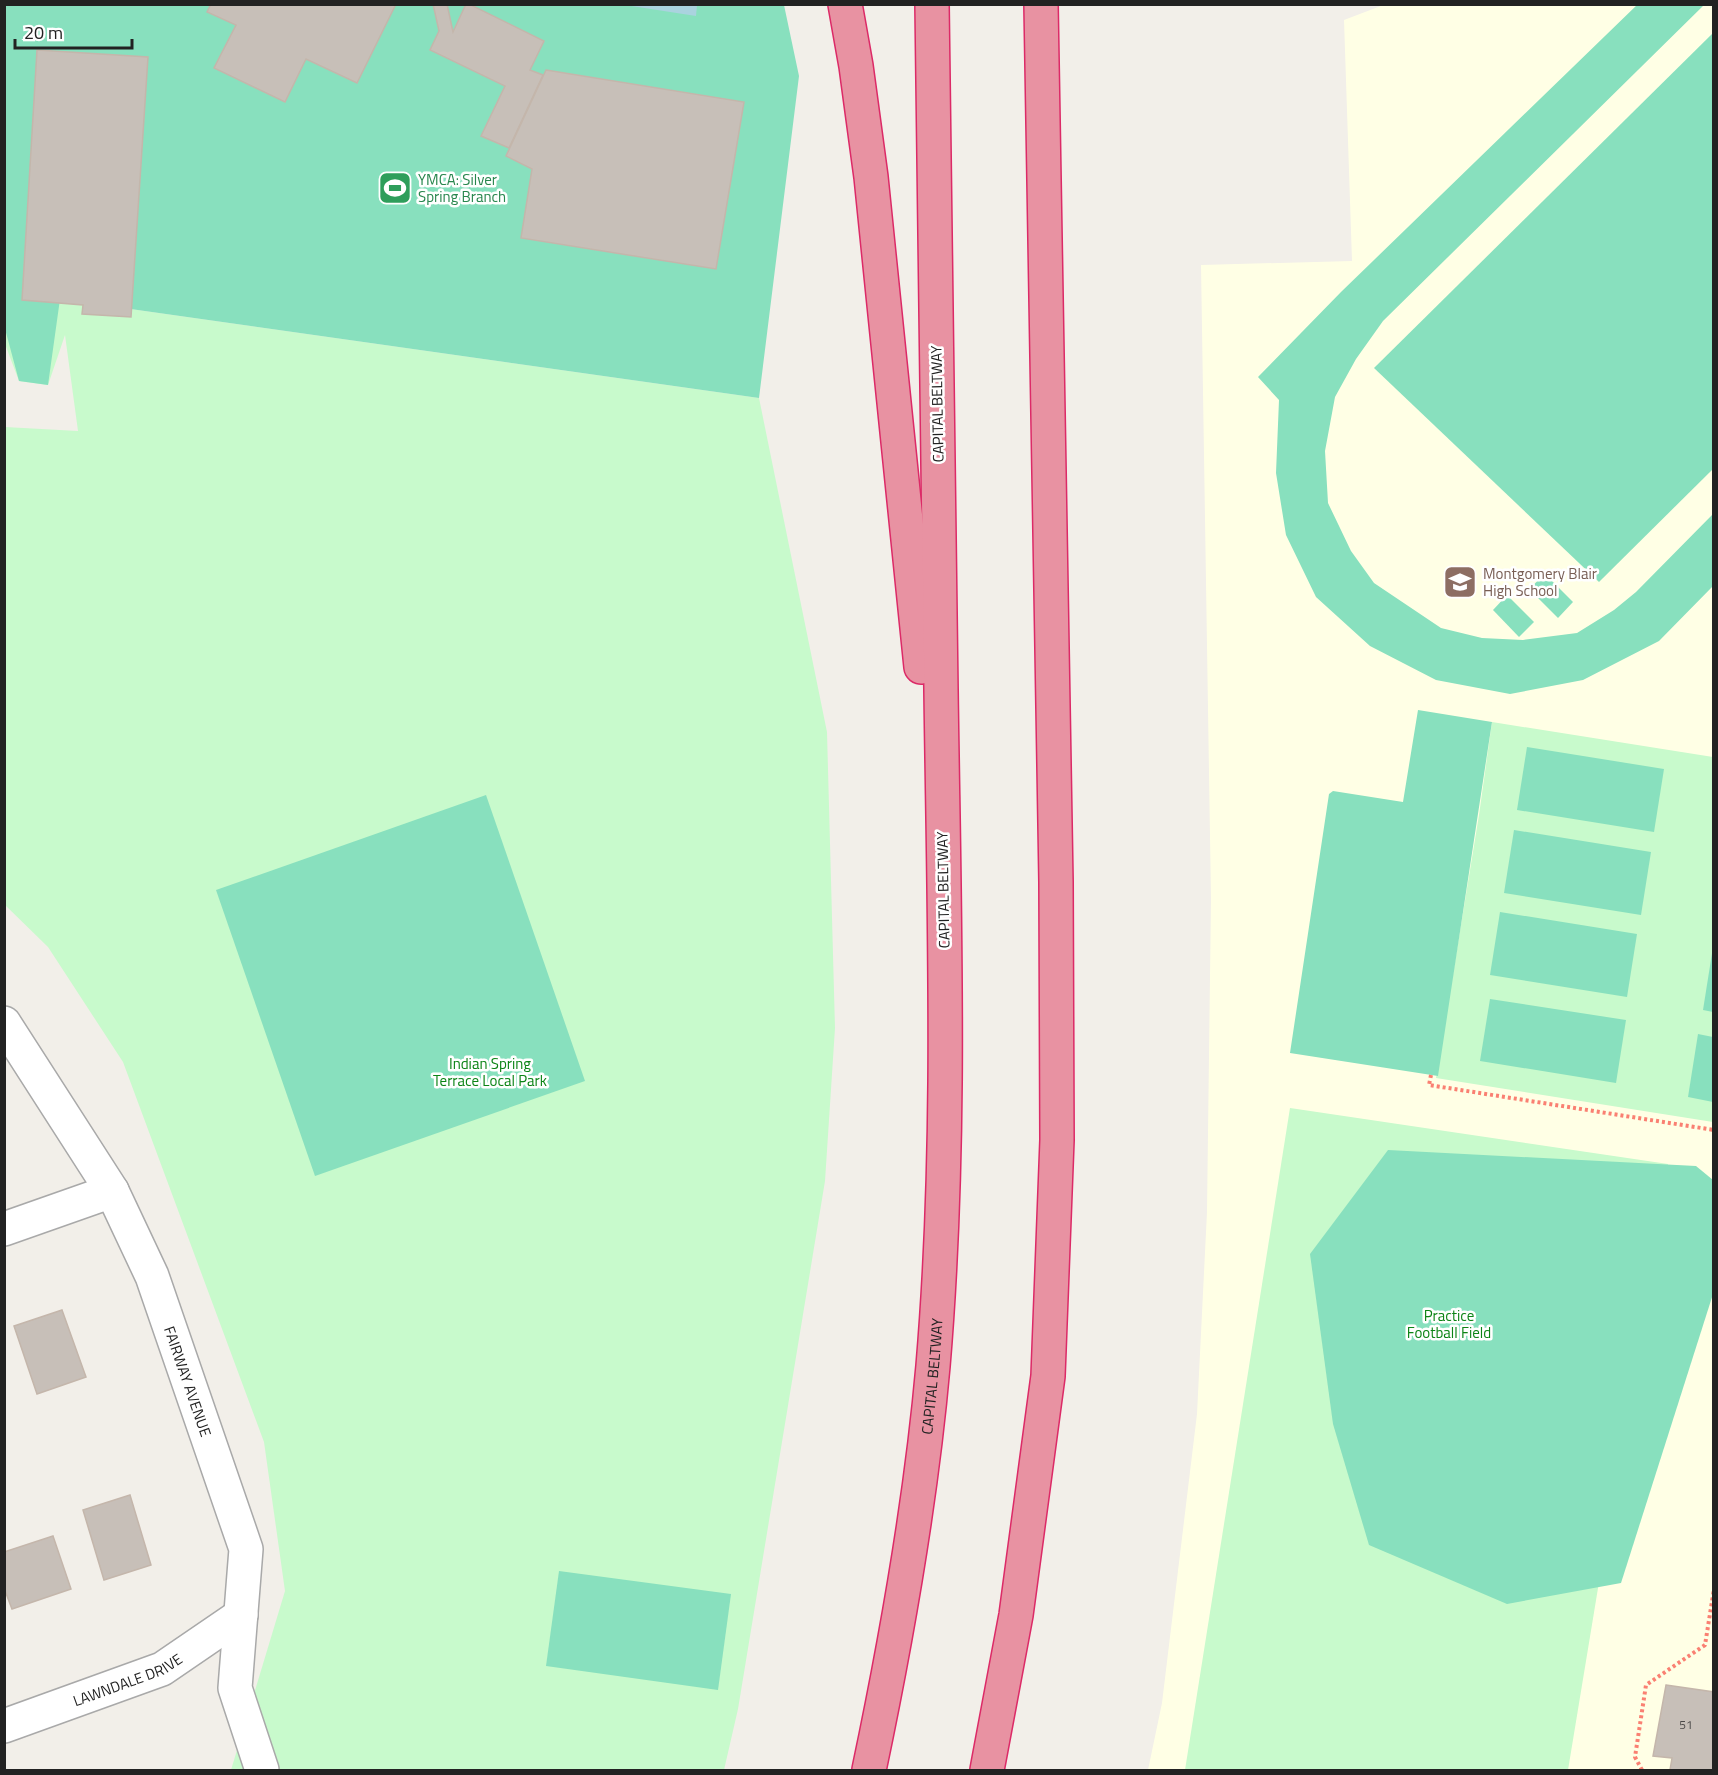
<svg xmlns="http://www.w3.org/2000/svg" width="1718" height="1775" font-family="'Titillium Web',sans-serif">
<style>
.education{fill:#ffffe5}
.park{fill:#c8facc}
.pitch{fill:#88e0be}
.water{fill:#aad3df}
.building{fill:#c7bfb8;stroke:#c4b6ab;stroke-width:1.5}
.lines{fill:none;stroke-linecap:round;stroke-linejoin:round}
.street-casing{stroke:#a9a9a9;stroke-width:36}
.highway-casing{stroke:#dc2a67;stroke-width:36}
.path{stroke:#fa8072;stroke-width:4;stroke-dasharray:3 3;stroke-linecap:butt}
.street{stroke:#fff;stroke-width:33}
.highway{stroke:#e892a2;stroke-width:33}
.labels{text-anchor:middle;dominant-baseline:central;stroke-width:5;stroke-linejoin:round;paint-order:stroke}
.number-label{font-size:12px;fill:#4b4948}
.leisure-label{font-size:15px;fill:#27864d;stroke:#fff;text-anchor:start}
.street-label{font-size:15px;fill:#222;stroke:#fff}
.education-label{font-size:15px;fill:#785e54;stroke:#fff;text-anchor:start}
.park-label{font-size:15px;fill:#0c8416;stroke:#fff}
</style>
<rect width="100%" height="100%" fill="#f2efe9"/>
<path class="education" d="M 1386,4 L 1713,5 L 1713,1770 L 1148,1770 L 1162,1703 L 1197,1414 L 1207,1212 L 1211,899 L 1201,265 L 1352,261 L 1344,20 Z"/>
<g class="park">
<path d="M 60,299 L 759,398 L 827,732 L 835,1028 L 825,1181 L 738,1709 L 724,1770 L 231,1770 L 285,1591 L 264,1442 L 123,1062 L 48,947 L 5,905 L 5,427 L 78,431 L 65,335 L 48,385 L 19,381 L 5,344 L 5,300 L 60,303 Z"/>
<path d="M 1492,722 L 1713,757 L 1713,1122 L 1436,1078 L 1479,815 Z"/>
<path d="M 1290,1108 L 1668,1164 L 1568,1770 L 1185,1770 Z"/>
</g>
<g class="pitch">
<path d="M 1638,4 L 1704,5 L 1383,321 L 1356,359 L 1335,397 L 1325,451 L 1328,503 L 1351,551 L 1374,583 L 1441,628 L 1482,638 L 1523,640 L 1577,633 L 1614,610 L 1636,592 L 1713,514 L 1713,586 L 1659,641 L 1583,680 L 1510,694 L 1436,680 L 1370,646 L 1316,597 L 1286,535 L 1276,473 L 1279,400 L 1258,377 L 1341,292 Z"/>
<path d="M 4,5 L 784,5 L 799,76 L 759,398 L 60,299 L 48,385 L 19,381 L 4,325 Z"/>
<path d="M 1713,33 L 1713,469 L 1599,582 L 1374,368 Z"/>
<path d="M 1545,574 L 1573,602 L 1558,618 L 1529,589 Z"/>
<path d="M 1507,595 L 1534,622 L 1519,637 L 1493,610 Z"/>
<path d="M 1418,710 L 1492,722 L 1438,1076 L 1290,1053 L 1329,794 L 1333,791 L 1403,802 Z"/>
<path d="M 1527,747 L 1664,769 L 1654,832 L 1517,810 Z"/>
<path d="M 486,795 L 585,1081 L 315,1176 L 216,890 Z"/>
<path d="M 1514,830 L 1651,852 L 1641,915 L 1504,893 Z"/>
<path d="M 1500,912 L 1637,934 L 1627,997 L 1490,975 Z"/>
<path d="M 1713,947 L 1714,947 L 1713,1012 L 1703,1010 Z"/>
<path d="M 1490,999 L 1626,1020 L 1616,1083 L 1480,1061 Z"/>
<path d="M 1698,1034 L 1713,1037 L 1713,1102 L 1688,1097 Z"/>
<path d="M 1388,1150 L 1696,1166 L 1713,1180 L 1713,1294 L 1621,1583 L 1507,1604 L 1369,1545 L 1333,1424 L 1310,1254 Z"/>
<path d="M 559,1571 L 731,1594 L 718,1690 L 546,1666 Z"/>
</g>
<path class="water" d="M 625,5 L 697,5 L 696,16 Z"/>
<g class="building">
<path d="M 211,4 L 396,4 L 357,83 L 306,59 L 285,102 L 214,68 L 236,25 L 207,12 Z"/>
<path d="M 433,4 L 447,4 L 453,32 L 466,4 L 469,4 L 544,41 L 530,70 L 543,75 L 509,148 L 481,136 L 505,86 L 430,50 L 439,31 Z"/>
<path d="M 37,50 L 148,57 L 131,317 L 82,314 L 83,305 L 22,300 Z"/>
<path d="M 546,70 L 744,102 L 716,269 L 521,238 L 532,169 L 506,156 Z"/>
<path d="M 62,1310 L 86,1377 L 37,1394 L 14,1326 Z"/>
<path d="M 130,1495 L 151,1565 L 104,1580 L 83,1510 Z"/>
<path d="M 53,1536 L 71,1589 L 12,1609 L 4,1588 L 4,1552 Z"/>
<path d="M 1666,1685 L 1714,1692 L 1714,1770 L 1670,1770 L 1672,1758 L 1653,1756 Z"/>
</g>
<g class="lines">
<defs>
<g id="street">
<path id="s1" d="M 4,1023 L 112,1191 L 152,1276 L 246,1549 L 235,1688 L 262,1770"/>
<path d="M 4,1229 L 112,1191"/>
<path id="s2" d="M 4,1726 L 162,1669 L 241,1615"/>
</g>
<g id="highway">
<path d="M 845,4 L 856,66 L 871,177 L 921,667"/>
<path id="s3" d="M 869,1770 C 897,1637 921,1502 933,1366 C 952,1142 944,915 941,690 C 938,461 935,233 932,4"/>
<path d="M 987,1770 L 1016,1615 L 1048,1376 L 1057,1140 L 1056,882 L 1041,4"/>
</g>
</defs>
<use href="#street" class="street-casing"/>
<use href="#highway" class="highway-casing"/>
<g class="path">
<path d="M 1431,1075 L 1429,1085 L 1714,1130"/>
<path d="M 1642,1770 L 1635,1757 L 1646,1685 L 1705,1645 L 1714,1589"/>
</g>
<use href="#street" class="street"/>
<use href="#highway" class="highway"/>
</g>
<defs>
<symbol id="stadium-square" viewBox="-11 -11 22 22"><rect x="-9" y="-9" width="18" height="18" rx="4" fill="#2e9e5b" stroke="#fff"/><path d="M0-5a6.5 5 0 1 0 0 10a6.5 5 0 1 0 0-10ZM-3.5-1.8h7v3.6h-7Z" fill="#fff"/></symbol>
<symbol id="school-square" viewBox="-11 -11 22 22"><rect x="-9" y="-9" width="18" height="18" rx="4" fill="#8d6e63" stroke="#fff"/><path d="M0-5L7-2L0 1L-7-2ZM-4 1L0 2.5L4 1V4Q0 6-4 4Z" fill="#fff"/></symbol>
</defs>
<g fill-rule="evenodd">
<use href="#stadium-square" x="376" y="169" width="38" height="38"/>
<use href="#school-square" x="1441" y="563" width="38" height="38"/>
</g>
<g class="labels">
<g class="number-label">
<text x="1686" y="1724">51</text>
</g>
<g class="leisure-label">
<text x="418" y="179">YMCA: Silver<tspan x="418" dy="17">Spring Branch</tspan></text>
</g>
<g class="street-label">
<text transform="translate(937 404) rotate(-91)">CAPITAL BELTWAY</text>
<text transform="translate(943 890) rotate(-91)">CAPITAL BELTWAY</text>
<text stroke="none"><textPath href="#s3" startOffset="399">CAPITAL BELTWAY</textPath></text>
<text stroke="none"><textPath href="#s1" startOffset="405">FAIRWAY AVENUE</textPath></text>
<text stroke="none"><textPath href="#s2" startOffset="132">LAWNDALE DRIVE</textPath></text>
</g>
<g class="education-label">
<text x="1483" y="573">Montgomery Blair<tspan x="1483" dy="17">High School</tspan></text>
</g>
<g class="park-label">
<text x="490" y="1063">Indian Spring<tspan x="490" dy="17">Terrace Local Park</tspan></text>
<text x="1449" y="1315">Practice<tspan x="1449" dy="17">Football Field</tspan></text>
</g>
</g>
<rect width="1718" height="1775" fill="none" stroke="#222222" stroke-width="12"/>
<path d="M15 39v9h117v-9" fill="none" stroke="#222222" stroke-width="3"/>
<text x="24" y="39" font-size="18" fill="#222222" stroke="#ffffff" stroke-width="4.5" paint-order="stroke">20 m</text>
</svg>
